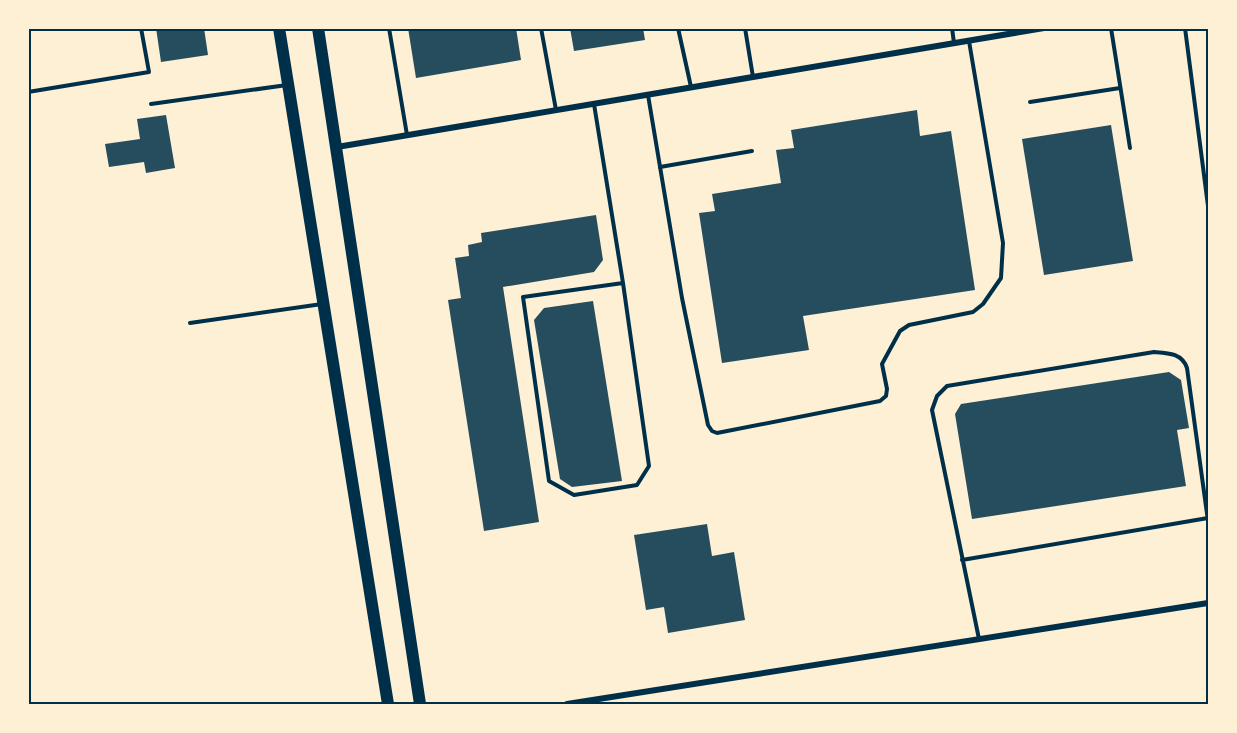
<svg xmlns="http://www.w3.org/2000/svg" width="1237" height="733" font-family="Rubik,sans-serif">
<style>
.building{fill:#264d5e}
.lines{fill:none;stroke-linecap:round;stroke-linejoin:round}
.service{stroke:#003049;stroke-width:4}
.minor{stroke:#003049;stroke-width:6}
.secondary{stroke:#003049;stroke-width:12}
.neatline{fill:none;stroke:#003049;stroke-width:2}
</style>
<rect width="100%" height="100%" fill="#fdf0d5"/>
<g class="building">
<path d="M 156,28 L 204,28 L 208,55 L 161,62 Z"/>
<path d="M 408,28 L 516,28 L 521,60 L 416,78 Z"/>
<path d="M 570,28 L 643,28 L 645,40 L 574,51 Z"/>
<path d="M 917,110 L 920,136 L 951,131 L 975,290 L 803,316 L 809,350 L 722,363 L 699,213 L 715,211 L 712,194 L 781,183 L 776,150 L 794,148 L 791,130 Z"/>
<path d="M 166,115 L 175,168 L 146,173 L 144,162 L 109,167 L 105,144 L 140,139 L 137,119 Z"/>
<path d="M 1111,125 L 1133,261 L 1044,275 L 1022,139 Z"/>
<path d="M 596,215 L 603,260 L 594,272 L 503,287 L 539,522 L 484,531 L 448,300 L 461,298 L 455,258 L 469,256 L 468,245 L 482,242 L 481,233 Z"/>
<path d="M 593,301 L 622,481 L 572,487 L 560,479 L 534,320 L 544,308 Z"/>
<path d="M 1169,372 L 1181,380 L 1189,428 L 1177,430 L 1186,486 L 972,519 L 955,414 L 961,404 Z"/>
<path d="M 707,524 L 712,556 L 734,552 L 745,620 L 668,633 L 664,607 L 646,610 L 634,535 Z"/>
</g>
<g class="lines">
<g class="service">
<path d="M 389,28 L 407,135"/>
<path d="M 541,28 L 556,110"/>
<path d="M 678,28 L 691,87"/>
<path d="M 745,28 L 753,77"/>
<path d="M 952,28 L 954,43"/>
<path d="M 1111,28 L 1130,148"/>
<path d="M 1185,28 L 1208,206"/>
<path d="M 28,92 L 149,72 L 141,28"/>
<path d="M 648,95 L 682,298 L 708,425 L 712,431 L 717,433 L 880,401 L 886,396 L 887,389 L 882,364 L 900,331 L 909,325 L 973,312 L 983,304 L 1001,278 L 1003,243 L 969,41"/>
<path d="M 1030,102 L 1120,88"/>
<path d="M 151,104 L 287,85"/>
<path d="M 594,104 L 623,283 L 649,466 L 637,485 L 574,495 L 549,481 L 523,297 L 623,283"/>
<path d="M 660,167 L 752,151"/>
<path d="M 190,323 L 322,304"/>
<path d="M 962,560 L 1208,518"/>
<path d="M 979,639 L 932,410 L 937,396 L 947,386 L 1154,352 C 1168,353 1182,353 1187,368 L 1208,521"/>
</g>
<g class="minor">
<path d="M 337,147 L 1044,28"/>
<path d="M 567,704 L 1208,603"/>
</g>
<g class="secondary">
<path d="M 279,28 L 388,704"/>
<path d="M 318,28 L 420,704"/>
</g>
</g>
<rect width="1237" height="733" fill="none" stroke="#fdf0d5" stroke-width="60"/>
<rect x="30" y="30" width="1177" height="673" class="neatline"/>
</svg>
